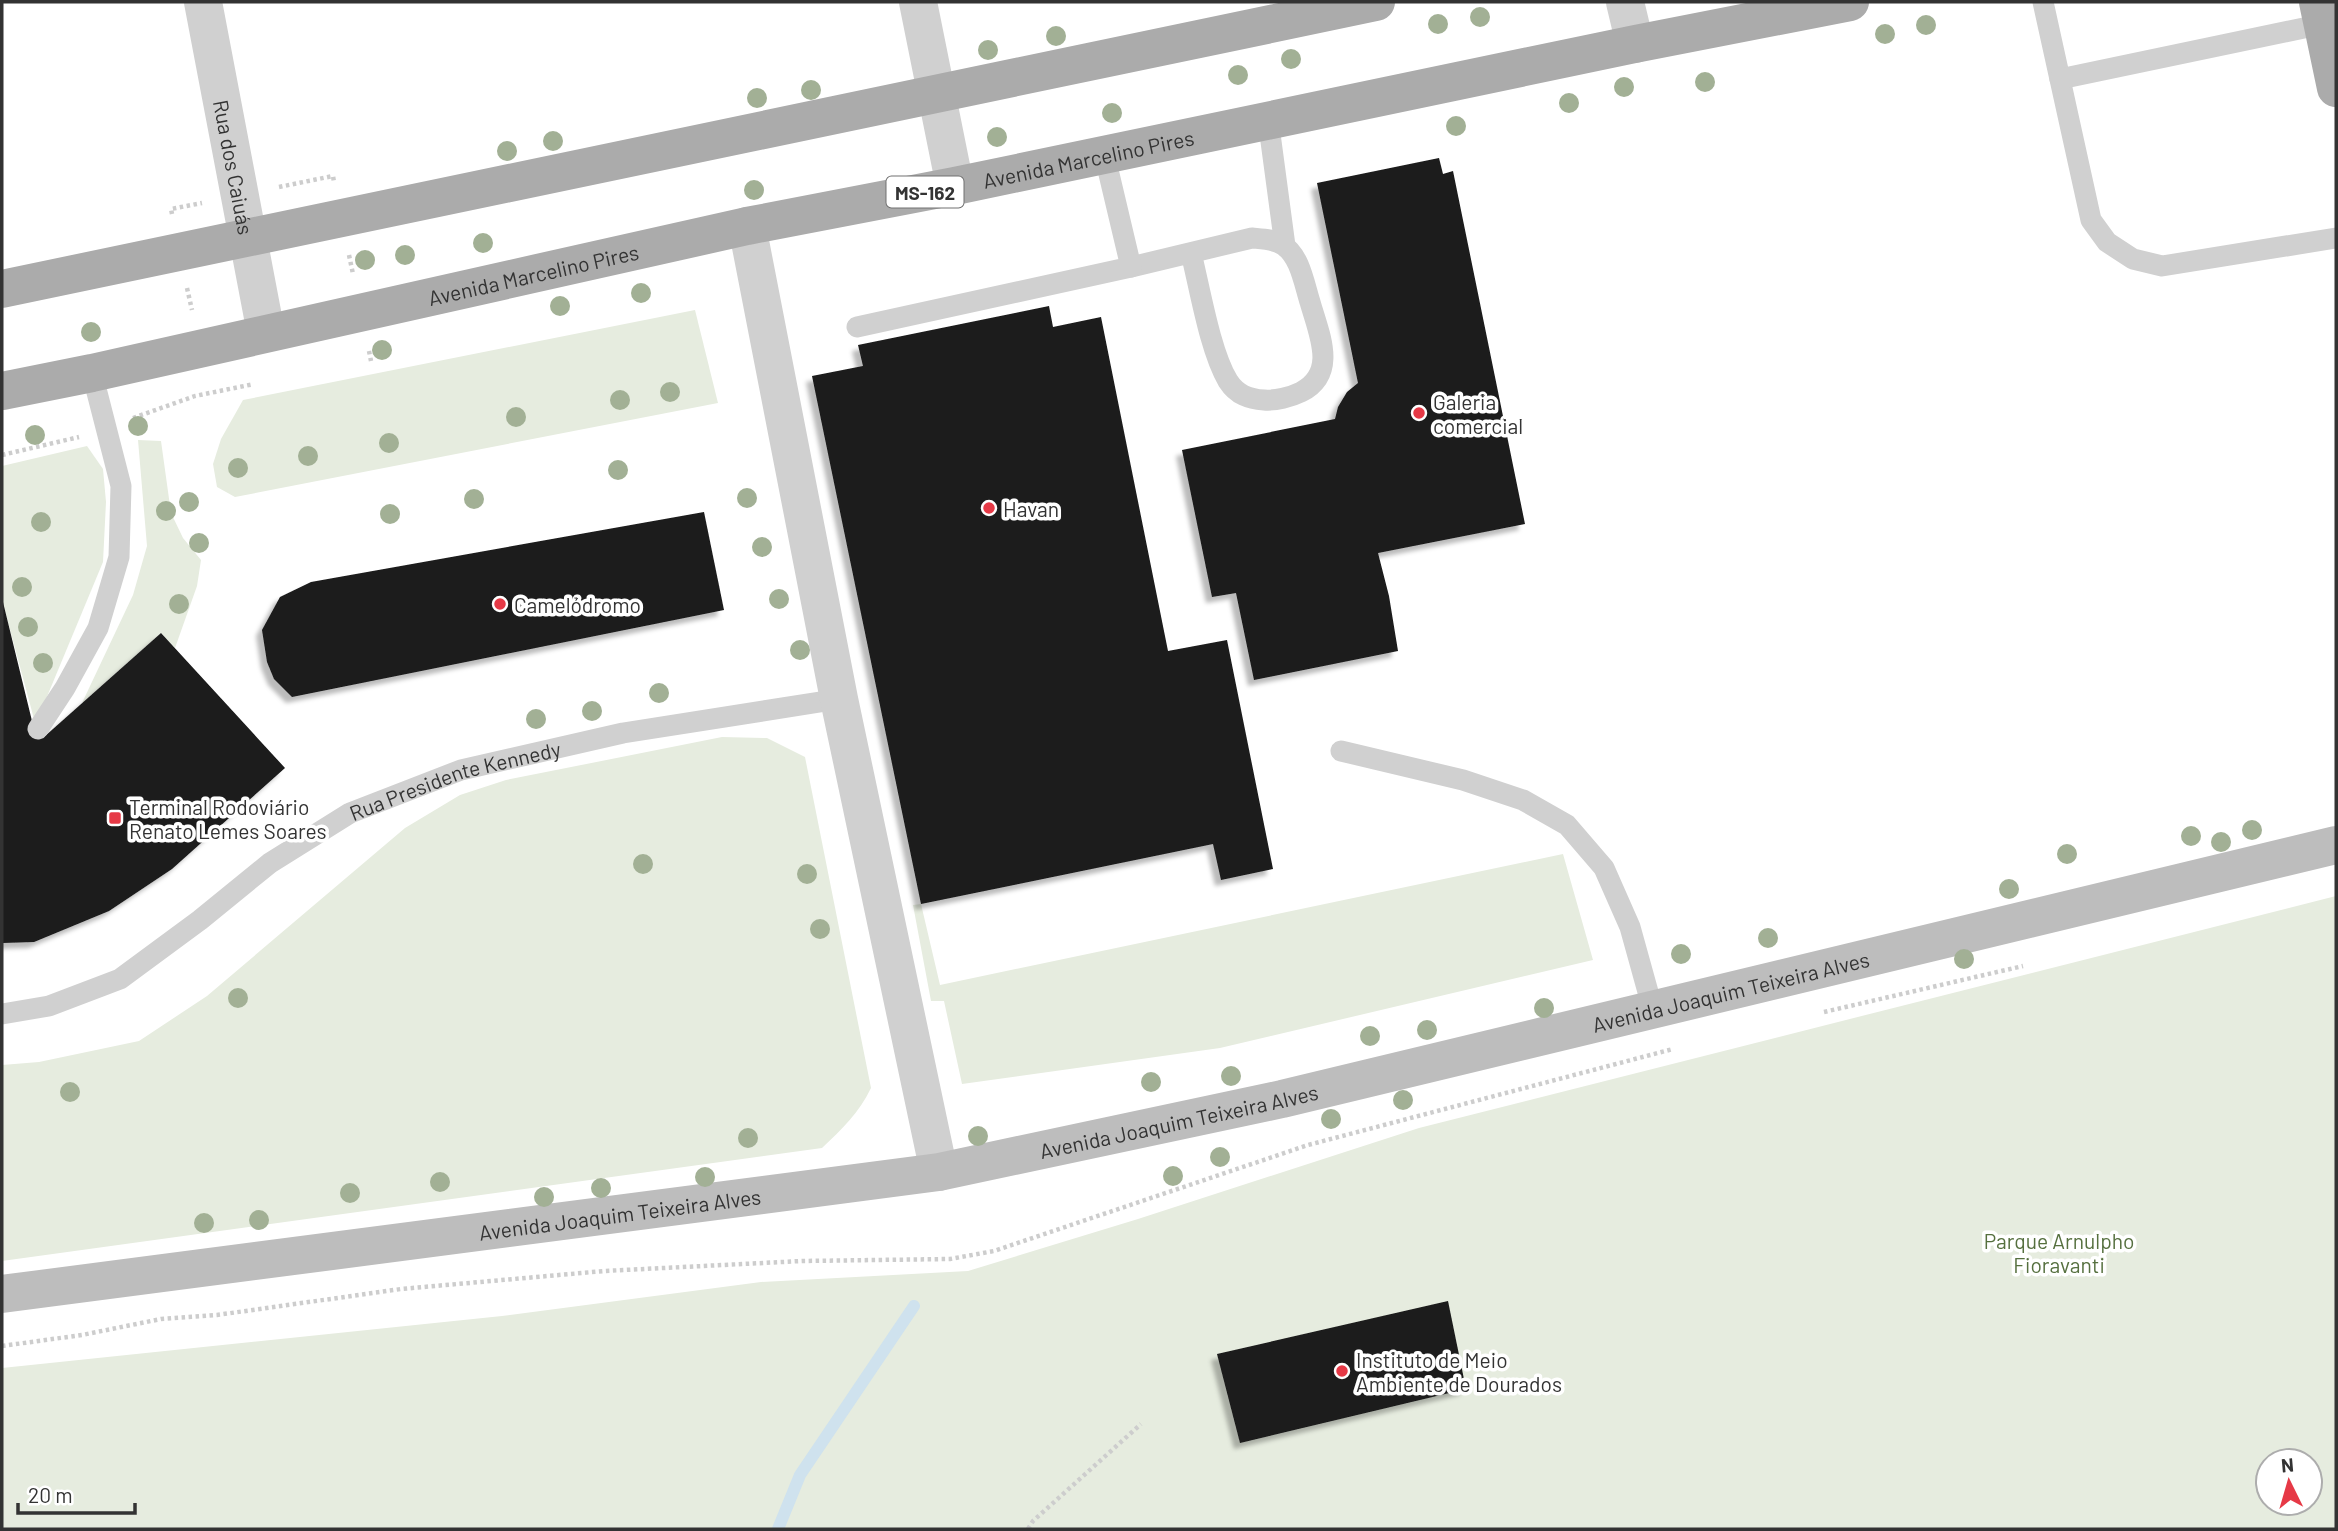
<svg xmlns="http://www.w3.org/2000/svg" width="2338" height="1531" font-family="Barlow,sans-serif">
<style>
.green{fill:#e6ecdf;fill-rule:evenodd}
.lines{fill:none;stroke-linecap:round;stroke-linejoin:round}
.stream{stroke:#cfe2ee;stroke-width:12}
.building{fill:#1a1a1a;filter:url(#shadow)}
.path{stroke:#cdcdcd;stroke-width:4.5;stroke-dasharray:3.5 3.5;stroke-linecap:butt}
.service{stroke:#d0d0d0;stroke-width:21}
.minor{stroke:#d0d0d0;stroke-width:38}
.tertiary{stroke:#d0d0d0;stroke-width:38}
.secondary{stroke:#bdbdbd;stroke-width:38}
.primary{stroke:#ababab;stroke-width:38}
.tree{fill:#a2b095}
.poi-dot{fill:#e63946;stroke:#fff;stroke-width:2.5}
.labels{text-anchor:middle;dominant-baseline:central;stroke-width:7;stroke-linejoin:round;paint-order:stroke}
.shield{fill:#fff;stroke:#707070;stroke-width:2}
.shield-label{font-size:19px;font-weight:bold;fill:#333}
.street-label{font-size:21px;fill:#333;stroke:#fff}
.poi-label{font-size:21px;fill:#333;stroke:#fff;text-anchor:start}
.park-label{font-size:21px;fill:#56703f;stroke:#fff}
</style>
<defs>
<filter id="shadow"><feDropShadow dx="-6" dy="6" stdDeviation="2" flood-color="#0004"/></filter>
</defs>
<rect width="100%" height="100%" fill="#fff"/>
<g class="green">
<path d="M 695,310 L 718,403 L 235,497 L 217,487 L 213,464 L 221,439 L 243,400 Z"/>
<path d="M 138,440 L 161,441 L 171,513 L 183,538 L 201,560 L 197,586 L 175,648 L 161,633 L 82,703 L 133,595 L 147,546 Z"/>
<path d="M 87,446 L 103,469 L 106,502 L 103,562 L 46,699 L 34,719 L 2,600 L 2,466 Z"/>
<path d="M 722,737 L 767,738 L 805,757 L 871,1088 C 859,1113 842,1129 822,1148 L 2,1261 L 2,1065 L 39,1062 L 139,1041 L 207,996 L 405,828 L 460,795 L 506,780 Z"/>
<path d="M 1563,854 L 1593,960 L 1220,1048 L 962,1084 L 944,1001 L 931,1001 L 913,905 L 921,904 L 940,985 Z"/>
<path d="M 2336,896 L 2336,1529 L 2,1529 L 2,1368 L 502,1316 L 761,1282 L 968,1271 L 1138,1219 L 1419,1128 ZM 2268,1461 L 2310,1461 L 2310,1503 L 2268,1503 Z"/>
</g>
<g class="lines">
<path class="stream" d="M 778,1529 L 800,1475 L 914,1306"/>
</g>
<g class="building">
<path d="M 1439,158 L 1443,174 L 1453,171 L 1525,524 L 1378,553 L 1389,596 L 1398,651 L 1254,680 L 1236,593 L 1212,597 L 1182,450 L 1335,419 L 1338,407 L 1347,392 L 1358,383 L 1317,183 Z"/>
<path d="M 1049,306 L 1053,327 L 1101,317 L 1168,651 L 1227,640 L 1273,869 L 1221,880 L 1213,844 L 921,904 L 812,376 L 863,366 L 858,345 Z"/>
<path d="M 704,512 L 724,610 L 292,697 L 274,679 L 267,662 L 262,630 L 280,597 L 311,582 Z"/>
<path d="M 2,598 L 32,721 L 44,737 L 161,633 L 285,768 L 172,869 L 109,911 L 34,942 L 2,943 Z"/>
<path d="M 1448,1301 L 1466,1389 L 1240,1443 L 1217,1354 Z"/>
</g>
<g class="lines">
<g class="path">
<path d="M 279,187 L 333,176 L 334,182"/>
<path d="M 172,214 L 171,209 L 202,203"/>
<path d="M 349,255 L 353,274"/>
<path d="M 187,288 L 192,310"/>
<path d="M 369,351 L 371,361"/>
<path d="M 133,418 L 195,396 L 254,384"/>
<path d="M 2,455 L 79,437"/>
<path d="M 1824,1012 L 2023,966"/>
<path d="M 2,1346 L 82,1335 L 161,1319 L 217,1315 L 401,1289 L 604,1271 L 802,1261 L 950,1259 L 994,1251 L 1308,1145 L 1673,1049"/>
<path d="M 1028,1529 L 1033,1521 L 1141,1424"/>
</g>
<g class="service">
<path d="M 2043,2 L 2091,220 L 2107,242 L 2133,259 L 2162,266 L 2336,238"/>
<path d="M 2060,79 L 2323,24"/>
<path d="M 1268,119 L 1285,246"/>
<path d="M 1131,267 L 1252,238 C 1263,239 1273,239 1283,245 C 1300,256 1304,283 1310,302 C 1319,334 1338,373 1301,392 C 1291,397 1275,401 1264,400 C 1249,399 1237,395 1228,381 C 1210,351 1200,289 1191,253"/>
<path d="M 857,327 L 1131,267 L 1104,153"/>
<path d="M 38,729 L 65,688 L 98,628 L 119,557 L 121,486 L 92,373"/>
<path d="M 1341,751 L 1463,780 L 1523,800 L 1567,825 L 1604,868 L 1630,927 L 1653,1010"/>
<path id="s1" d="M 2,1014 L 49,1006 L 120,979 L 200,920 L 270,863 L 350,813 L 461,770 L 623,733 L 839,699"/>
</g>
<g class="minor">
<path id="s2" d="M 203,2 L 266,333"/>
<path d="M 1625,2 L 1635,44"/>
<path d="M 747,226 L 839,699 L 939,1172"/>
</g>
<path class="tertiary" d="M 918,2 L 955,186"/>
<path class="secondary" id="s3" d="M 2,1294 L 939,1172 L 1282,1099 L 2336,845"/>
<g class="primary">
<path d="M 2318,2 L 2336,88"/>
<path d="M 2,289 L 1376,2"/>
<path id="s4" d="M 2,391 L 92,373 L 747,226 L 955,186 L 1635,44 L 1850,2"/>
</g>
</g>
<g class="tree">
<circle cx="1480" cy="17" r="10"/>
<circle cx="1438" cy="24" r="10"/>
<circle cx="1926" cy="25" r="10"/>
<circle cx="1885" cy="34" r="10"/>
<circle cx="1056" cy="36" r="10"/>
<circle cx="988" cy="50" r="10"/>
<circle cx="1291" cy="59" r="10"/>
<circle cx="1238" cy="75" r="10"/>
<circle cx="1705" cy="82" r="10"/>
<circle cx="1624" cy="87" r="10"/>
<circle cx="811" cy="90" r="10"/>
<circle cx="757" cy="98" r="10"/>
<circle cx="1569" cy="103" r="10"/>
<circle cx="1112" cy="113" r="10"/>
<circle cx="1456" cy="126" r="10"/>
<circle cx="997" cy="137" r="10"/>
<circle cx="553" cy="141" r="10"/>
<circle cx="507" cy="151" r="10"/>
<circle cx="754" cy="190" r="10"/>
<circle cx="483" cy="243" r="10"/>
<circle cx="405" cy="255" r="10"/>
<circle cx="365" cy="260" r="10"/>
<circle cx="641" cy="293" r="10"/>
<circle cx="560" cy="306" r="10"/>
<circle cx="91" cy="332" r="10"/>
<circle cx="382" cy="350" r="10"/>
<circle cx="670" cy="392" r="10"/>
<circle cx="620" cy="400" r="10"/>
<circle cx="516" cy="417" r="10"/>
<circle cx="138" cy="426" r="10"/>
<circle cx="35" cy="435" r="10"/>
<circle cx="389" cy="443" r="10"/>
<circle cx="308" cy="456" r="10"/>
<circle cx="238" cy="468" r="10"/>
<circle cx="618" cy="470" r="10"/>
<circle cx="747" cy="498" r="10"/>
<circle cx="474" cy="499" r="10"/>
<circle cx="189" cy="502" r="10"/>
<circle cx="166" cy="511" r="10"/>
<circle cx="390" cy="514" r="10"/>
<circle cx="41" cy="522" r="10"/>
<circle cx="199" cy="543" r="10"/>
<circle cx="762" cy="547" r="10"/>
<circle cx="22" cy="587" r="10"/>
<circle cx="779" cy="599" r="10"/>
<circle cx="179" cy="604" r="10"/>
<circle cx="28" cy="627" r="10"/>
<circle cx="800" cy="650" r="10"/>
<circle cx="43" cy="663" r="10"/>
<circle cx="659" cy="693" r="10"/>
<circle cx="592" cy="711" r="10"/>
<circle cx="536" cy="719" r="10"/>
<circle cx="2252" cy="830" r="10"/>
<circle cx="2191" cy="836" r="10"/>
<circle cx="2221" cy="842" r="10"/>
<circle cx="2067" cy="854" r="10"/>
<circle cx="643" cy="864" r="10"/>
<circle cx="807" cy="874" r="10"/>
<circle cx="2009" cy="889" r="10"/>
<circle cx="820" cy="929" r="10"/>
<circle cx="1768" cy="938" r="10"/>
<circle cx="1681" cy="954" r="10"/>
<circle cx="1964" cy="959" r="10"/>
<circle cx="238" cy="998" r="10"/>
<circle cx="1544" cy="1008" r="10"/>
<circle cx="1427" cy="1030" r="10"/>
<circle cx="1370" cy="1036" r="10"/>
<circle cx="1231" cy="1076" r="10"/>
<circle cx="1151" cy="1082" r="10"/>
<circle cx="70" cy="1092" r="10"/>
<circle cx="1403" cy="1100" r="10"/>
<circle cx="1331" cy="1119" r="10"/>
<circle cx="978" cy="1136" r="10"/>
<circle cx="748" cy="1138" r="10"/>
<circle cx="1220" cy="1157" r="10"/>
<circle cx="1173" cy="1176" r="10"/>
<circle cx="705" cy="1177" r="10"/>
<circle cx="440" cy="1182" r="10"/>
<circle cx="601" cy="1188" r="10"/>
<circle cx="350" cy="1193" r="10"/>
<circle cx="544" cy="1197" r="10"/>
<circle cx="259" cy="1220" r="10"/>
<circle cx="204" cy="1223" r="10"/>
</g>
<g class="poi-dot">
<circle cx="1419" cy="413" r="7"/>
<circle cx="989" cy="508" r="7"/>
<circle cx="500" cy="604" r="7"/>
<rect x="108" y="811" width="14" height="14" rx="3.5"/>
<circle cx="1342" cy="1371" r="7"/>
</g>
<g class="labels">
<rect class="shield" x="886.5" y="176.5" width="77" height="31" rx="5"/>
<g class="shield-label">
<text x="925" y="192">MS-162</text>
</g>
<g class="street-label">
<text stroke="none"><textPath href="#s4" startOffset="1111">Avenida Marcelino Pires</textPath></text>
<text stroke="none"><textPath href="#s2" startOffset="168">Rua dos Caiuás</textPath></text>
<text stroke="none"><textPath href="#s4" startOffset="544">Avenida Marcelino Pires</textPath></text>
<text stroke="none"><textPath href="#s1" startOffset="518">Rua Presidente Kennedy</textPath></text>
<text stroke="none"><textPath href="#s3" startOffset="1757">Avenida Joaquim Teixeira Alves</textPath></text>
<text stroke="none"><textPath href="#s3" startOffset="1190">Avenida Joaquim Teixeira Alves</textPath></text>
<text stroke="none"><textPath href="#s3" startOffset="623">Avenida Joaquim Teixeira Alves</textPath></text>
</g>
<g class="poi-label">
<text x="1433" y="401">Galeria<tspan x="1433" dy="24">comercial</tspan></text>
<text x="1003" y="508">Havan</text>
<text x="514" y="604">Camelódromo</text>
<text x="129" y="806">Terminal Rodoviário<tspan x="129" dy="24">Renato Lemes Soares</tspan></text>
<text x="1356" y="1359">Instituto de Meio<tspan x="1356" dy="24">Ambiente de Dourados</tspan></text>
</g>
<g class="park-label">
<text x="2059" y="1240">Parque Arnulpho<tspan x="2059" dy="24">Fioravanti</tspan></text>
</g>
</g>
<rect width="2338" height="1531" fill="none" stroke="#333333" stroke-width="7"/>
<g transform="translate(2289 1482) rotate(355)"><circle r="33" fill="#ffffff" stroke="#adadad" stroke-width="2"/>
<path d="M0-5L12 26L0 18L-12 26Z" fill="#e63946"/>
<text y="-10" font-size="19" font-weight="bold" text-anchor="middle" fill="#333333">N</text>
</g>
<path d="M18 1503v10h117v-10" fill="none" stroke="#333333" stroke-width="3.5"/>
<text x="28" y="1503" font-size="21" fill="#333333" stroke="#ffffff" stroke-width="5" paint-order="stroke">20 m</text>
</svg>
